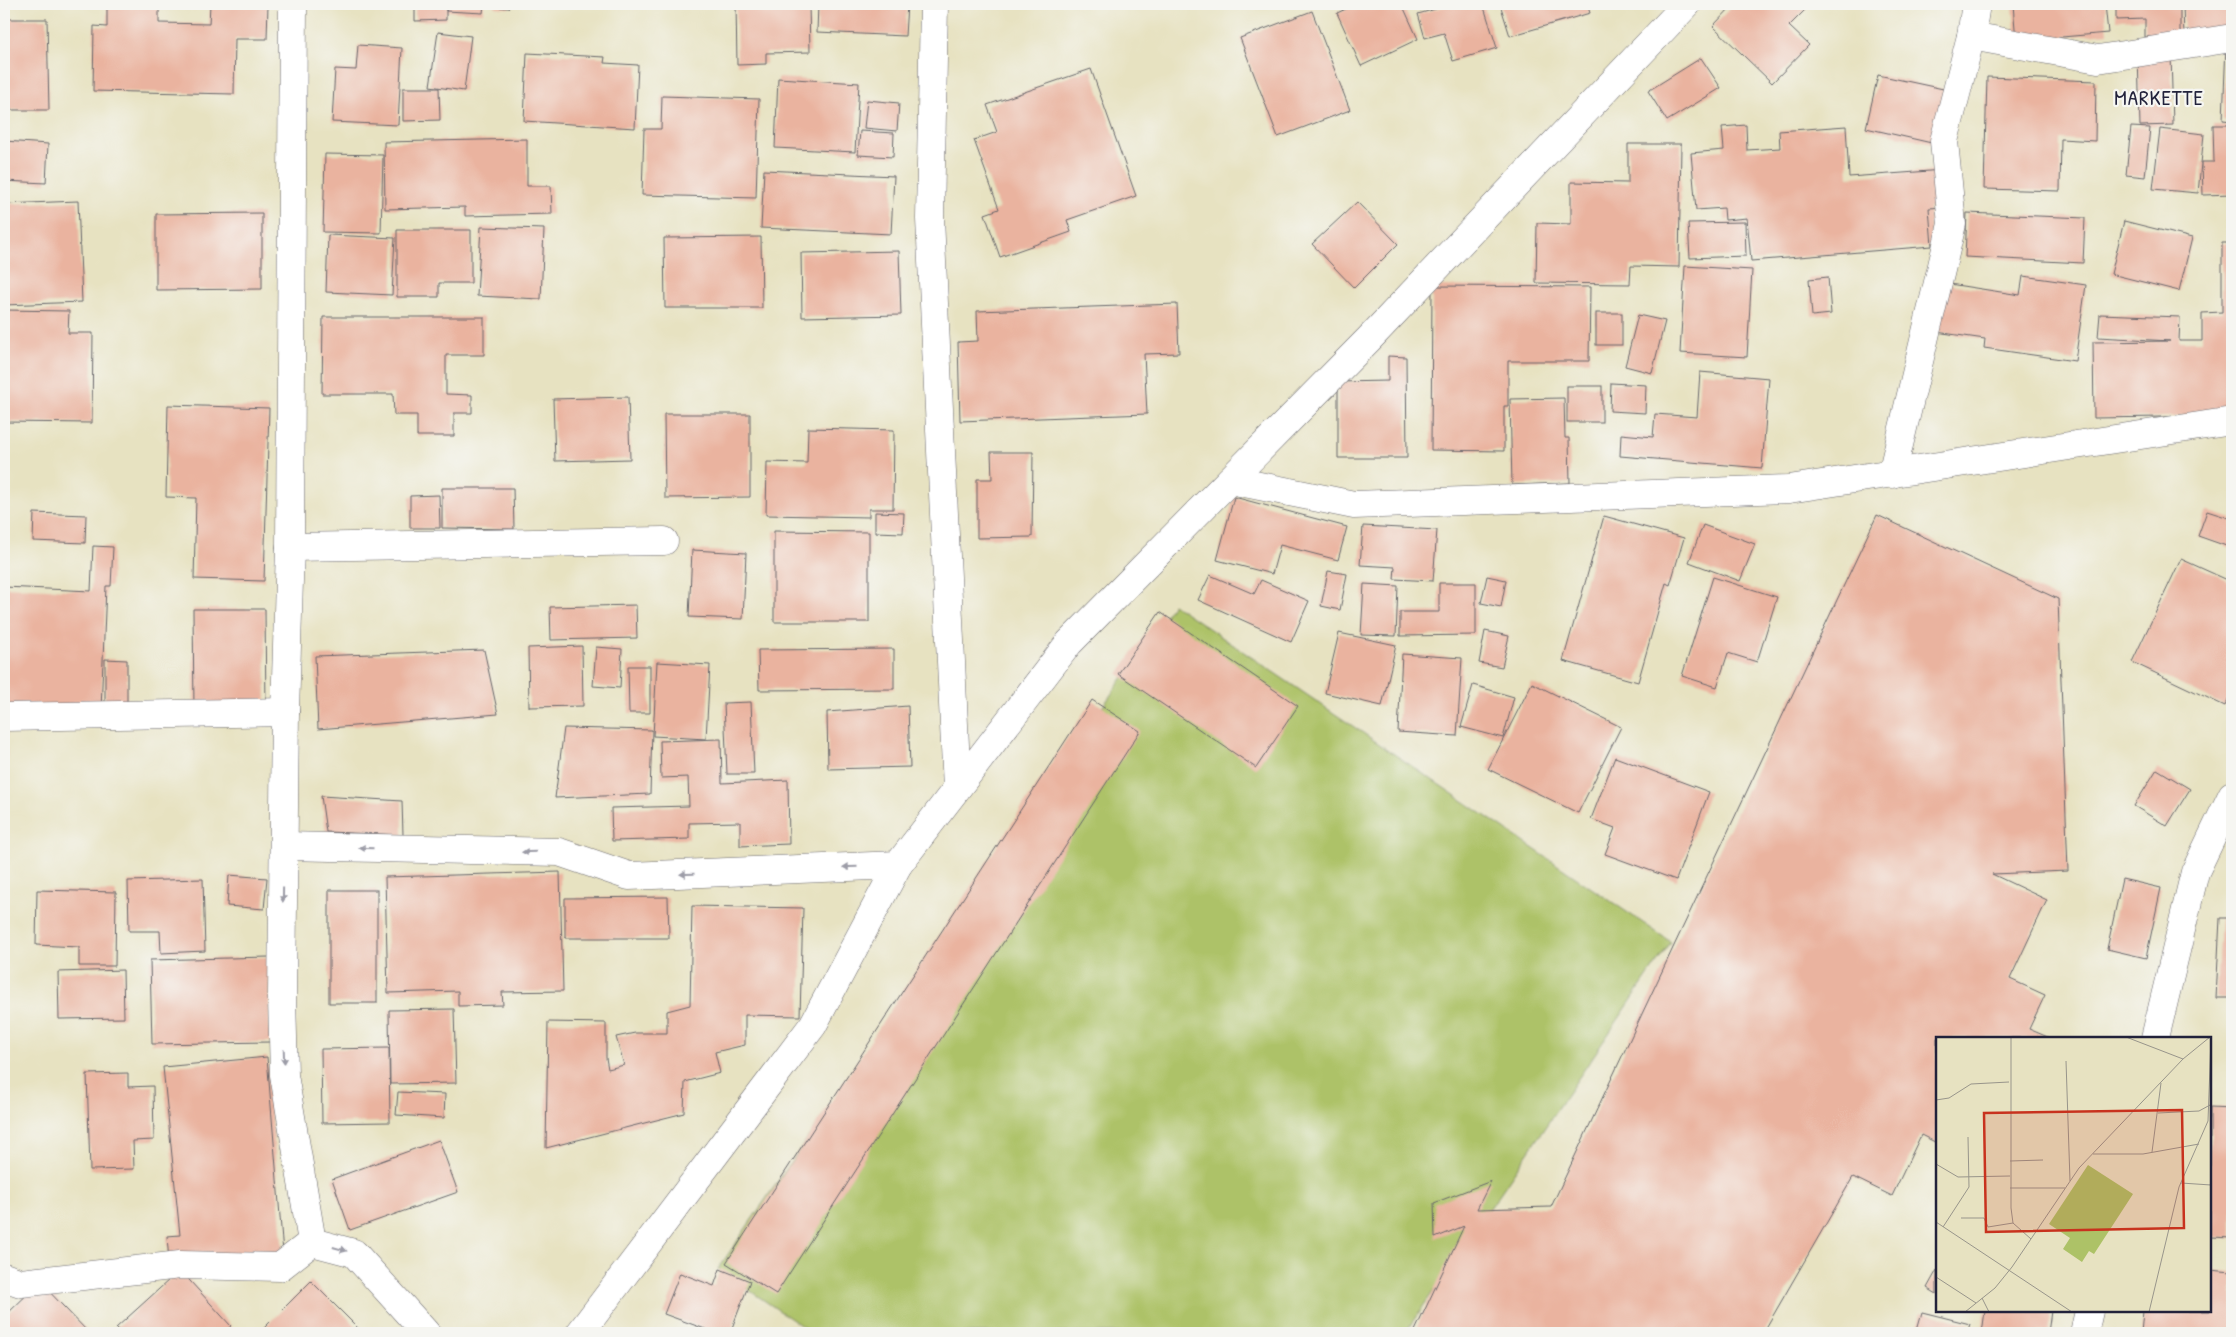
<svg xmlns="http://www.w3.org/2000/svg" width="2236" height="1337" font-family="'Patrick Hand',sans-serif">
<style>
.park{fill:#adc267;stroke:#687251}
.building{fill:#eab39f}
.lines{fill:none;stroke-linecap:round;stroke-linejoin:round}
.street-casing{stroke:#67656a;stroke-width:29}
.secondary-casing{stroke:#67656a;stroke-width:29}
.street{stroke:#fff;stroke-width:28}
.secondary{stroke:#fff;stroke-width:28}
.oneway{fill:#9c9ca7}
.labels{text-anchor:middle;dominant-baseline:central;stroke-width:4.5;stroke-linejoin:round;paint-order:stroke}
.quarter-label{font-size:21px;letter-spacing:1px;fill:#22223b;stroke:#f6f6f2}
.inset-road{fill:none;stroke:#98958b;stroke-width:1}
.view{fill:#c8321e;fill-opacity:0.15;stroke:#c8321e;stroke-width:2.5}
.inset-edge{fill:none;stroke:#22223b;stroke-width:2.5}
</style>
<rect width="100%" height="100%" fill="#f6f6f2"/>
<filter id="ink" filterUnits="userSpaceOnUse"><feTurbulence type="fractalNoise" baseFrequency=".02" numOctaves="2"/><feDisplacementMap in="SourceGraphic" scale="10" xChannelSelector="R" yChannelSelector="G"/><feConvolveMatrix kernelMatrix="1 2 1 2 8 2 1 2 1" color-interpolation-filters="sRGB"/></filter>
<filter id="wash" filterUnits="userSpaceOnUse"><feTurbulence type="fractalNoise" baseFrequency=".0096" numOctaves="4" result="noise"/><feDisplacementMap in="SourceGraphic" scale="20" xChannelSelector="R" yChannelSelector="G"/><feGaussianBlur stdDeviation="1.12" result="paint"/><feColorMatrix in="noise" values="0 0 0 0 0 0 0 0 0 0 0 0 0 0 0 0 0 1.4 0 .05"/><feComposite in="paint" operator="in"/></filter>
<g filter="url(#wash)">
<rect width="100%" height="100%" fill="#e7e2c1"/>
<path class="park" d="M 1173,604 L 1671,942 L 1405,1333 L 812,1333 L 718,1269 Z"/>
<g id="blocks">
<g class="building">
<path d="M 107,4 L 159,4 L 159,23 L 209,24 L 210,4 L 268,4 L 267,39 L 235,39 L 234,94 L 93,91 L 94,26 L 107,27 Z"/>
<path d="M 415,4 L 446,4 L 446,20 L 415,21 Z"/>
<path d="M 447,4 L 484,4 L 483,13 L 446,11 Z"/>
<path d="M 495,4 L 509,4 L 509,8 L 495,7 Z"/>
<path d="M 736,4 L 809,4 L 810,52 L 766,53 L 766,64 L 737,65 Z"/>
<path d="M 818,4 L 907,4 L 905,36 L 817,32 Z"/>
<path d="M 1357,4 L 1402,4 L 1418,39 L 1361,66 L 1337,13 Z"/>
<path d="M 1453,4 L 1483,4 L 1497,48 L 1453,61 L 1444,33 L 1425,38 L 1418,14 Z"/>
<path d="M 1500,4 L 1587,4 L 1590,13 L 1510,36 Z"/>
<path d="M 1734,4 L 1811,4 L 1789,26 L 1809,45 L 1772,83 L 1713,26 Z"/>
<path d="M 2013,4 L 2105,4 L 2108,33 L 2016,41 Z"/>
<path d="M 2116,4 L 2180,4 L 2180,37 L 2145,37 L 2145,19 L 2116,20 Z"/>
<path d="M 2183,4 L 2229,4 L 2230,37 L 2184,38 Z"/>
<path d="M 1312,11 L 1350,110 L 1278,137 L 1240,38 Z"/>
<path d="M 4,19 L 47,19 L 49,110 L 4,110 Z"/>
<path d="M 438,32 L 471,36 L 464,91 L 430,86 Z"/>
<path d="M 2226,44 L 2232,44 L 2232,121 L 2223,120 Z"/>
<path d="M 358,45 L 402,48 L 398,125 L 332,122 L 335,69 L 356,70 Z"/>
<path d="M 527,53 L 605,57 L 604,63 L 638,65 L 635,128 L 524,121 Z"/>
<path d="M 2171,54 L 2173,125 L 2140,126 L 2138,55 Z"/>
<path d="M 1701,58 L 1721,88 L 1667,121 L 1648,91 Z"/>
<path d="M 1091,69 L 1136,196 L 1067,220 L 1071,232 L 1000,257 L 985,214 L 999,209 L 974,140 L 997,132 L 987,105 Z"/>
<path d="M 1878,75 L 1948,90 L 1936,144 L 1866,128 Z"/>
<path d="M 1987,77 L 2096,81 L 2095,141 L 2061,139 L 2060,191 L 1984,189 Z"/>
<path d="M 778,78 L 859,83 L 855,152 L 775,148 Z"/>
<path d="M 403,88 L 439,88 L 440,120 L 403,121 Z"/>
<path d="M 662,96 L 759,99 L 756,198 L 642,195 L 644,129 L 661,129 Z"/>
<path d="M 867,100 L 899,103 L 897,131 L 864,128 Z"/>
<path d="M 1746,125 L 1747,150 L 1780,148 L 1779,131 L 1846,126 L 1849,177 L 1943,170 L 1945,207 L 1929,208 L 1932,246 L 1751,261 L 1747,218 L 1725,220 L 1724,208 L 1696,210 L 1691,153 L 1724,150 L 1722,127 Z"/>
<path d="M 2213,125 L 2232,125 L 2232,194 L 2203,195 L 2202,162 L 2214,162 Z"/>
<path d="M 2131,127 L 2150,128 L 2145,177 L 2126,175 Z"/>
<path d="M 2160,129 L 2204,134 L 2198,193 L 2153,189 Z"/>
<path d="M 860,131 L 894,133 L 893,157 L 858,155 Z"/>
<path d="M 527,139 L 527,186 L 551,186 L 552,214 L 465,216 L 465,207 L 385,209 L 384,142 Z"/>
<path d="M 4,141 L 48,144 L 46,183 L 4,181 Z"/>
<path d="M 1628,144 L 1681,144 L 1679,267 L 1631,266 L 1630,284 L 1536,283 L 1537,223 L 1571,224 L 1571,182 L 1628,183 Z"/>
<path d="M 325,154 L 383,155 L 381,233 L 323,232 Z"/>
<path d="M 764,170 L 894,176 L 891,234 L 761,228 Z"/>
<path d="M 78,201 L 82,302 L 4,305 L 4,204 Z"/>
<path d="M 1357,202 L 1398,244 L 1354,288 L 1312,244 Z"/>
<path d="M 262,213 L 262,289 L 156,290 L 156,214 Z"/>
<path d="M 1967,213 L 2085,218 L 2083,263 L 1965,257 Z"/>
<path d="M 2124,221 L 2192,238 L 2179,291 L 2111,274 Z"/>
<path d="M 1745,222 L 1746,256 L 1690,258 L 1688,223 Z"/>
<path d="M 481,227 L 544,229 L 541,299 L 477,296 Z"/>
<path d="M 397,230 L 471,230 L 471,283 L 439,283 L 439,297 L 397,297 Z"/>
<path d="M 328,235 L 395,238 L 392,295 L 326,292 Z"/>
<path d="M 761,237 L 762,308 L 665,308 L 664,238 Z"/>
<path d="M 2222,243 L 2232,243 L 2232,416 L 2094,418 L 2093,342 L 2170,341 L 2098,337 L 2100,314 L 2180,317 L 2179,341 L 2202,341 L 2202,313 L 2222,312 Z"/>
<path d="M 899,251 L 901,315 L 802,317 L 801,253 Z"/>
<path d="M 1685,266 L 1752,270 L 1747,357 L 1680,353 Z"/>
<path d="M 2023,276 L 2086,285 L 2075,361 L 1984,348 L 1985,339 L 1936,332 L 1943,283 L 2020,295 Z"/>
<path d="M 1828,277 L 1831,314 L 1812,316 L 1809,279 Z"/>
<path d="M 1432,286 L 1590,287 L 1589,361 L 1508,361 L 1508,406 L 1504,406 L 1504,451 L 1431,450 Z"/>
<path d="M 1177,304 L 1179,353 L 1144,354 L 1147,414 L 960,421 L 958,342 L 978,341 L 977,311 Z"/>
<path d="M 4,310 L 69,311 L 68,333 L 93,333 L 92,423 L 4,422 Z"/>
<rect x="1596" y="313" width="26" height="32"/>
<path d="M 1638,315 L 1665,321 L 1652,373 L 1625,366 Z"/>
<path d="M 323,317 L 484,317 L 484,355 L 446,355 L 446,394 L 472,395 L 472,413 L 454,413 L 454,436 L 417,436 L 417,415 L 394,415 L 393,394 L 322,394 Z"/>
<path d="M 1388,356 L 1406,357 L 1407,458 L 1338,458 L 1338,382 L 1388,381 Z"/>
<path d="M 1700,372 L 1769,378 L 1762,468 L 1620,456 L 1621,434 L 1653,437 L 1655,414 L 1697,417 Z"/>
<path d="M 1611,383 L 1646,385 L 1645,413 L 1610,411 Z"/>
<rect x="1567" y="386" width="35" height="36"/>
<path d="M 628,397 L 630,459 L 555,461 L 553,399 Z"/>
<path d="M 1564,398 L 1565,438 L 1569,438 L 1570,483 L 1512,485 L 1510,399 Z"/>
<path d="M 168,405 L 269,408 L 264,581 L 194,579 L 196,498 L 166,497 Z"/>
<path d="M 664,414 L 750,414 L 750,497 L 665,498 Z"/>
<path d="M 808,428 L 894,430 L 893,509 L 869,509 L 869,517 L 766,515 L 767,462 L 807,463 Z"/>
<path d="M 991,452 L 1033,452 L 1032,537 L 977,538 L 977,479 L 992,479 Z"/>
<path d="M 442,488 L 513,488 L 514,529 L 442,528 Z"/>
<path d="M 439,495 L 440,528 L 410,528 L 410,496 Z"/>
<path d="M 1234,497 L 1347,527 L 1338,560 L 1280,545 L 1272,574 L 1217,560 Z"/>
<path d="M 2207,511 L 2232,519 L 2232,548 L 2198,536 Z"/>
<path d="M 875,512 L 904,513 L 903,533 L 875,532 Z"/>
<path d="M 34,513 L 86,515 L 85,543 L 33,541 Z"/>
<path d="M 1877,515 L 2058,599 L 2068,871 L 1992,874 L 2047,900 L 2010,979 L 2045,995 L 2029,1029 L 2050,1038 L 1937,1038 L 1937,1143 L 1921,1135 L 1892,1196 L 1853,1177 L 1763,1333 L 1414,1333 L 1464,1226 L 1435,1238 L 1434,1203 L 1491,1181 L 1477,1209 L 1551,1207 Z"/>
<path d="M 1604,516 L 1684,538 L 1670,585 L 1666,583 L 1638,682 L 1563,661 Z"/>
<path d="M 1703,525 L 1755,544 L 1740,581 L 1689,562 Z"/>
<path d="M 1363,526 L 1437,530 L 1433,581 L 1394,579 L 1395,567 L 1360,565 Z"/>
<path d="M 774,531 L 869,532 L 869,622 L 774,622 Z"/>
<path d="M 93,546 L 113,547 L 111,586 L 106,586 L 101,710 L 4,706 L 4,587 L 91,591 Z"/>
<path d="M 692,550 L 746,553 L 743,619 L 689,617 Z"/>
<path d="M 2181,559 L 2232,582 L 2232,691 L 2225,706 L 2132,662 Z"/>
<path d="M 1328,571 L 1347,574 L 1340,610 L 1321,606 Z"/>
<path d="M 1210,575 L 1254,594 L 1261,580 L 1309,601 L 1291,642 L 1198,600 Z"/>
<path d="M 1487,576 L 1506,580 L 1501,607 L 1481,603 Z"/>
<path d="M 1713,577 L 1777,597 L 1757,662 L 1728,653 L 1717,687 L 1682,676 Z"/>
<path d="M 1439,583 L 1476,583 L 1476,635 L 1400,636 L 1400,612 L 1439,612 Z"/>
<path d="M 1364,584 L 1398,586 L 1396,636 L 1361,635 Z"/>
<path d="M 636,605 L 637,638 L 551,640 L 550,607 Z"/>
<path d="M 193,609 L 265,609 L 266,711 L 194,711 Z"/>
<path d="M 1160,612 L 1298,706 L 1256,768 L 1118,674 Z"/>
<path d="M 1485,631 L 1509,636 L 1502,667 L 1479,663 Z"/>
<path d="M 1339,633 L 1396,645 L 1382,706 L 1325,693 Z"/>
<path d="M 582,646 L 583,706 L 529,707 L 528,648 Z"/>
<path d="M 596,647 L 622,649 L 620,688 L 593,686 Z"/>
<path d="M 894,649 L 894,689 L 759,690 L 758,650 Z"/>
<path d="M 484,650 L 498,714 L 318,729 L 315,656 Z"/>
<path d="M 1402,654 L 1462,658 L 1457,736 L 1398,732 Z"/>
<path d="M 105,659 L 127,660 L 127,712 L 105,712 Z"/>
<path d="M 657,662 L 710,665 L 706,739 L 653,736 Z"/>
<path d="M 628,666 L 650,666 L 650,713 L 629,713 Z"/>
<path d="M 1532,683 L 1621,727 L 1578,813 L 1488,769 Z"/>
<path d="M 1473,685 L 1514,697 L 1503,738 L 1461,727 Z"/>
<path d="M 1092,700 L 1140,731 L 776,1294 L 726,1263 Z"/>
<path d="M 751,702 L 754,774 L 727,774 L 724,703 Z"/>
<path d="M 908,706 L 910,767 L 828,769 L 827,712 Z"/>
<path d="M 564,728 L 652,730 L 650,794 L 555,798 Z"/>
<rect x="4" y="732" width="3" height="73"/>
<path d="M 721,739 L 722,783 L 788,780 L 789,844 L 740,846 L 740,822 L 689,823 L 689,839 L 612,841 L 611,808 L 689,806 L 688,777 L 661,778 L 660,741 Z"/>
<path d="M 1615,757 L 1709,792 L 1676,880 L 1605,854 L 1615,828 L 1591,819 Z"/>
<path d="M 2157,769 L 2190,789 L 2167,826 L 2134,806 Z"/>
<path d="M 321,796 L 402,801 L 403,835 L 326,832 Z"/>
<path d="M 560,872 L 563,991 L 502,992 L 503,1005 L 458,1006 L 458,991 L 388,993 L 385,877 Z"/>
<path d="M 229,875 L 267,878 L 264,909 L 227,906 Z"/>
<path d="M 203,879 L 205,951 L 161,953 L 160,931 L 129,931 L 128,881 Z"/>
<path d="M 2122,879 L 2161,888 L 2146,958 L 2107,949 Z"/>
<path d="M 37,890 L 116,892 L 115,966 L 79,966 L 79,947 L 36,945 Z"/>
<rect x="329" y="890" width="48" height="113"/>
<path d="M 668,897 L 669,938 L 565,938 L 565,898 Z"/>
<path d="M 692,906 L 803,908 L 800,1016 L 745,1015 L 745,1045 L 715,1052 L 720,1073 L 685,1082 L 684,1113 L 546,1148 L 548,1022 L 606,1023 L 606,1058 L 608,1069 L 624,1065 L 616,1037 L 635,1033 L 667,1033 L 667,1011 L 690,1005 Z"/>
<path d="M 2220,918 L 2232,918 L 2232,998 L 2216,998 Z"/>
<path d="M 269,957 L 270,1042 L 152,1044 L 150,960 Z"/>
<path d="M 123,970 L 124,1018 L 59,1019 L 58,972 Z"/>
<path d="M 454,1009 L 456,1083 L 390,1084 L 389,1010 Z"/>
<path d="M 389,1048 L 390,1122 L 322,1123 L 321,1049 Z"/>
<path d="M 267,1057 L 283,1253 L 169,1262 L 167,1236 L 180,1235 L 163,1067 Z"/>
<path d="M 128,1073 L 128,1087 L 153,1086 L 154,1140 L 133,1141 L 134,1169 L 90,1170 L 87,1074 Z"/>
<path d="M 398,1092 L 445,1094 L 444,1118 L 396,1115 Z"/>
<path d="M 2210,1107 L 2232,1108 L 2232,1238 L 2210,1237 Z"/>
<path d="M 439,1140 L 458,1192 L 350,1230 L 332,1179 Z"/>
<path d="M 720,1269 L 750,1281 L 730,1333 L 716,1333 L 664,1314 L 680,1273 L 714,1286 Z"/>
<path d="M 180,1270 L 231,1326 L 223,1333 L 121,1333 L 116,1328 Z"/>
<path d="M 1937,1270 L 1937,1294 L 1927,1288 Z"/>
<path d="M 2210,1270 L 2232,1272 L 2232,1333 L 2141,1333 L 2143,1311 L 2210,1311 Z"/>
<path d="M 311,1281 L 363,1333 L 259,1333 Z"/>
<path d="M 40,1282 L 89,1333 L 8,1333 L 4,1328 L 4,1317 Z"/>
<path d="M 1985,1311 L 2051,1311 L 2048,1333 L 1982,1333 Z"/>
<path d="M 1922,1312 L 1970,1324 L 1967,1333 L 1916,1333 Z"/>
</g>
</g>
</g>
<g filter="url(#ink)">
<use href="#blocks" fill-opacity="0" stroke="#67656a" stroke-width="1"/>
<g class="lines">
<defs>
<g id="street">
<path d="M 293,4 L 290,547 L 285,712 L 282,998 L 284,1075 L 312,1242 L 354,1253 L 426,1333"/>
<path d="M 934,4 L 930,219 L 957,788"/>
<path d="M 1971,36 L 2098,59 L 2232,38"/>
<path d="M 1892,474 L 1952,224 L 1944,141 L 1971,36 L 1976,4"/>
<path d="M 1230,480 L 1354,505 L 1789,489 L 2232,421"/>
<path d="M 290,547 L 664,541"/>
<path d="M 4,717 L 285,712"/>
<path d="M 284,846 L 559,852 L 629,876 L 898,865"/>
<path d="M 2155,1038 L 2195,872 L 2232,795"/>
<path d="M 4,1277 L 21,1283 L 180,1265 L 280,1267 L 312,1242"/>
<path d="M 2084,1333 L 2089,1311"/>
</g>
<path id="secondary" d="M 580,1333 L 813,1025 L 898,865 L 1069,643 L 1369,339 L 1687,4"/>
</defs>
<use href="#street" class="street-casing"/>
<use href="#secondary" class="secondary-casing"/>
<use href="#street" class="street"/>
<use href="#secondary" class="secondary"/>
</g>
<defs><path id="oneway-solid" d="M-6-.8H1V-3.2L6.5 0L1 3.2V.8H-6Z" transform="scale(1.25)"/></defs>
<g class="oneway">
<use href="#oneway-solid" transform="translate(366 848) rotate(-179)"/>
<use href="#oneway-solid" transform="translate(529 852) rotate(179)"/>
<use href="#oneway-solid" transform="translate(850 867) rotate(178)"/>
<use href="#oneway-solid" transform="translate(687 874) rotate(178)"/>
<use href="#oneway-solid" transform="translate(283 895) rotate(91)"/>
<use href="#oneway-solid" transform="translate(284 1057) rotate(88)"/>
<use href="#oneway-solid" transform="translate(340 1249) rotate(16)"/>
</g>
</g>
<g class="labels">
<g class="quarter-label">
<text x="2159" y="97">MARKETTE</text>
</g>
</g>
<g transform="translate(1936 1037)">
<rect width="275" height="275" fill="#e7e2c1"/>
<path d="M 152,128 L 197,157 L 158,217 L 153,214 L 146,225 L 127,212 L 134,201 L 113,187 Z" fill="#adc267"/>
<path class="inset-road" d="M 75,0 L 75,171 L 77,186 L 95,202M 190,0 L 247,22M 130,24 L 134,144M 0,63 L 13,61 L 35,47 L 73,45M 222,76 L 263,74 L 274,68M 216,115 L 225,46M 157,117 L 207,117 L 263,107M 74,124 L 107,123M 0,127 L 22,140 L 74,139M 245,146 L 275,148M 74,151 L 129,151M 25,181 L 48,181 L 52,190 L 77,186M 0,185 L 136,275M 7,190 L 33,150 L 32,100M 0,240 L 40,266M 46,261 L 53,275M 29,275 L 59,251 L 76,230 L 143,131 L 247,22 L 274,0M 213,275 L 243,150 L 272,84 L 275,1"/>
<path class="view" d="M 246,73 L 248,191 L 50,195 L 48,76 Z"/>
<rect width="275" height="275" class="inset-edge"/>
</g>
<rect width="2236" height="1337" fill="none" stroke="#f6f6f2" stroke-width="20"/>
</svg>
